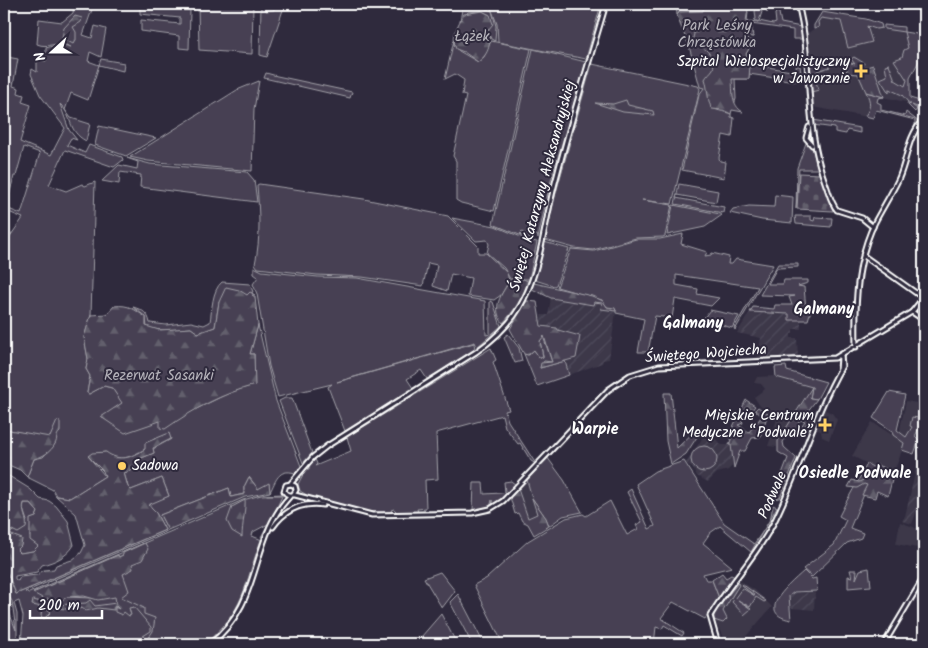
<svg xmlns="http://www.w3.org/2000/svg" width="928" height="648" font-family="Kalam,sans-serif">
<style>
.built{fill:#3c3749}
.industrial{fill:url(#industrial-furrows)}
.green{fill:#464152;stroke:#a2a0a8;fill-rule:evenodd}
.forest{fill:url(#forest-firs);stroke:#a2a0a8;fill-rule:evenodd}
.cemetery{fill:url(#cemetery-stones);stroke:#a2a0a8}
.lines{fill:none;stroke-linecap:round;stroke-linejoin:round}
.stream{stroke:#a7a6ad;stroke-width:1}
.minor-casing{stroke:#fff;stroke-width:7}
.minor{stroke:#2f2a3d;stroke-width:3}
.poi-dot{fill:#ffd166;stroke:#2f2a3d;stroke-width:2}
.labels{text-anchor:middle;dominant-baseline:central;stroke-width:4;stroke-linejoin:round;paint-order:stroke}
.park-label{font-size:15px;fill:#b5b3ba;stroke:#2f2a3d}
.poi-label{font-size:15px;fill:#fff;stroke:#2f2a3d;text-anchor:end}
.street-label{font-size:15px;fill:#fff;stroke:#2f2a3d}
.neighbourhood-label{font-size:16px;font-weight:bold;fill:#fff;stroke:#2f2a3d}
</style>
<defs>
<pattern id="industrial-furrows" width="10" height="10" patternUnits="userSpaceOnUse" patternTransform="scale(1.25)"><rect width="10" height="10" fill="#3c3749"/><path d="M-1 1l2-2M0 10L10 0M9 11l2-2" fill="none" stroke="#504b5b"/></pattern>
<pattern id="forest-firs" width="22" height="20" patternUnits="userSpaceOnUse" patternTransform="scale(1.25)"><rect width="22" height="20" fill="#464152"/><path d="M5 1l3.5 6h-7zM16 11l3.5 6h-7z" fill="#625e6c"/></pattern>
<pattern id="cemetery-stones" width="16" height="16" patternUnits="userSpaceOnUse" patternTransform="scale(1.25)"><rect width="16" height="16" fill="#464152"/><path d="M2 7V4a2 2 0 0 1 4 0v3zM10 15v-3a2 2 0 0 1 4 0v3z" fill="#625e6c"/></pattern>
</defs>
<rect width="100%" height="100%" fill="#2f2a3d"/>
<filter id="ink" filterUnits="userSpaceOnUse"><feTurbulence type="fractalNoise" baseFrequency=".02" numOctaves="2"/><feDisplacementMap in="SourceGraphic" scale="10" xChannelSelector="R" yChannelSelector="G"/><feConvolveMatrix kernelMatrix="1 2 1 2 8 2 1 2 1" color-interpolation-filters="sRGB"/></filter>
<g filter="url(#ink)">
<g class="built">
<path d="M 821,18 L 917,34 L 923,53 L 910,78 L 910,103 L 878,96 L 873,118 L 812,107 L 808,61 L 811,60 L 807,34 L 816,27 Z"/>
<path d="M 774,376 L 812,387 L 778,441 L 777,447 L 768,446 L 776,422 L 776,416 L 768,414 L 769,412 L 760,406 L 754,397 L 765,389 L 761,384 L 754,383 L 757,377 Z"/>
<path d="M 906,401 L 917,403 L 924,407 L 906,437 L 899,433 Z"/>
<path d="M 823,409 L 832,413 L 837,420 L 829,440 L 822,437 L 821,431 L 815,429 Z"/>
<path d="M 872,422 L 905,443 L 894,472 L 877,465 L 875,468 L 852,456 Z"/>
<path d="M 527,480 L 537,514 L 528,518 L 518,489 Z"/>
<path d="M 900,522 L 924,531 L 923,549 L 896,544 Z"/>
<path d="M 740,581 L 755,590 L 772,607 L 741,642 L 725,642 L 713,616 L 729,599 Z"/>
</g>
<g class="industrial">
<path d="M 551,298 L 592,305 L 593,302 L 602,303 L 601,309 L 616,311 L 609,359 L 603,360 L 602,363 L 569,375 L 565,361 L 576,358 L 557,328 L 541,326 L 541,315 L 548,315 Z"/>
<path d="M 750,312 L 789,314 L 789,320 L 801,320 L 801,329 L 793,329 L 793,334 L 791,334 L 791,338 L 797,338 L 798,357 L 757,359 L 761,338 L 737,333 Z"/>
<path d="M 707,431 L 722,445 L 731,445 L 733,465 L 728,470 L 717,473 L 708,482 L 697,476 L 694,470 L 686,463 Z"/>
<path d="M 921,448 L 924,449 L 924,492 L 912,524 L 902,521 L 905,516 Z"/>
<path d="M 815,592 L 814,610 L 791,608 L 789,605 L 789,596 L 793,593 Z"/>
</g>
<g class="green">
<path d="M 74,4 L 94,4 L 83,35 L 92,38 L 95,26 L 106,29 L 101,57 L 90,52 L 88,61 L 99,65 L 101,59 L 124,63 L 123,71 L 99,65 L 88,100 L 71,93 L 65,110 L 71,118 L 90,124 L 86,141 C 67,131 73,116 60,104 L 69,130 L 77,140 L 71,138 L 67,145 L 85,153 L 89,145 L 122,157 L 123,160 L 114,167 L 65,150 L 49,185 L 66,191 L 82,184 L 85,186 L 95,182 L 91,315 L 84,337 L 88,359 L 86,369 L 90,376 L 87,393 L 89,394 L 104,386 L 112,388 L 123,403 L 102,418 L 160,421 L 186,414 L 231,392 L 254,385 L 254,354 L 250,354 L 258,325 L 276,401 L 301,466 L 295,473 C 278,468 276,481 270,492 L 269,484 L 258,489 L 249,477 L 244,487 L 244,494 L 231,497 L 229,488 L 160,515 L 168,530 L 165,532 L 25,592 L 29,593 L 243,500 L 261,495 L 283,494 L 263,538 L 261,537 L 268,524 L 253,532 L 252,536 L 262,540 C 249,582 242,615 206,644 L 21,644 L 23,616 L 19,601 L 14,603 L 17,614 L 17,644 L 4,644 L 4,595 L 10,603 L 9,612 L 16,630 L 12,601 L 4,590 L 4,564 L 16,594 L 165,530 L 156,513 L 148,503 L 169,496 L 162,478 L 131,490 L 128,487 L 124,473 L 133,470 L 139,459 L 154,453 L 153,449 L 171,439 C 163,442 153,445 145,449 C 130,457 120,463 105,452 L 88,456 L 105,476 L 70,498 L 56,496 L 53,490 L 27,477 L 34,459 L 43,457 L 55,444 L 53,432 L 50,437 L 46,438 L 10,430 L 6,427 L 4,418 L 4,245 L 23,218 L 4,210 L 4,72 L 7,57 L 18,59 L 13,86 L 19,88 L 18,93 L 24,95 L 22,102 L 31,105 L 20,142 L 51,155 L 65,128 L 40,95 L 31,74 L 32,69 L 37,72 L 37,60 L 46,61 L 46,48 L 59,44 L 71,47 C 57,40 48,49 37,44 L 39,19 L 62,22 L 73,13 ZM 24,147 L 40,153 L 21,214 L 6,208 L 14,176 L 16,176 ZM 145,543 L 146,548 L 123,574 L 124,579 L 92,598 L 67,597 L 55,600 L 33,593 L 117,555 L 118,557 L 124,555 L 123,552 Z"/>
<path d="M 126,4 L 180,4 L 181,10 L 190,10 L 189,49 L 179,48 L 179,36 L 141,31 L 141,20 L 180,24 L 180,18 L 140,14 L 140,4 Z"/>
<path d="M 198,4 L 253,4 L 252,54 L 199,50 Z"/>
<path d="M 261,4 L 266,4 L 266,11 L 274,10 L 274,4 L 285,4 L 267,57 L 260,55 Z"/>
<path d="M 463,4 L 601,4 L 586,59 L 498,42 L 497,24 L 491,8 L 481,7 L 492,11 L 496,26 L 495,41 L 491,39 L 488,32 L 490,15 L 482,11 L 468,12 L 460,21 Z"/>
<path d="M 676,4 L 738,4 L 748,12 L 747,21 L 759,22 L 754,20 L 756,19 L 755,11 L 758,8 L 750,5 L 768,7 L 767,13 L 766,9 L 760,9 L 762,12 L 759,21 L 773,24 L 776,23 L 775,14 L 778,11 L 770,9 L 770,7 L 778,8 L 781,23 L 801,27 L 803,39 L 793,39 L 793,30 L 751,24 L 753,37 L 746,36 L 747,40 L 753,41 L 746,54 L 750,64 L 797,72 L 796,66 L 800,66 L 802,80 L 795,81 L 749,74 L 749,79 L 735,79 L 736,99 L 732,110 L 710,106 C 715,111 724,111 731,114 L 731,117 L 734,118 L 732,137 L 723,135 L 719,158 L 720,161 L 726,162 L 724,178 L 682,170 L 699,95 L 704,88 L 700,87 L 689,46 L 680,24 L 683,23 L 679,12 L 677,15 Z"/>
<path d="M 822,12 L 866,19 L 881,24 L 882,28 L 876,29 L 867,26 L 872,42 L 848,48 L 841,21 L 821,18 L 818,22 L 819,27 L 814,29 L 814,25 Z"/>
<path d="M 884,25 L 904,27 L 904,32 L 917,34 L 923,53 L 910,78 L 910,98 L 923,102 L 918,117 L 917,107 L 912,105 L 917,109 L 915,112 L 908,105 L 911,104 L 907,104 L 908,102 L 902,95 L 889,89 L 889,93 L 880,79 L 887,76 L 885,65 L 889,64 L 895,80 L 905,86 L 907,80 L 894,60 L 902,57 L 904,50 L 908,48 L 904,32 L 884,29 Z"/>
<path d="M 454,40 L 454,45 L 459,51 L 478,62 L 484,57 L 491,41 L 531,49 L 494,211 L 461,203 L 456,200 L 456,161 L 453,156 L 466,96 L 462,95 L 464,80 L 455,74 L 445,79 Z"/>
<path d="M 533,49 L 586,62 L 550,184 L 538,238 L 537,235 L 531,236 L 532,239 L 525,237 L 527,235 L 522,232 L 520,234 L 522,236 L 493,224 Z"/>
<path d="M 818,61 L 829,61 L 830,67 L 817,71 L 818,75 L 814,77 L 819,90 L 811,92 L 809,64 Z"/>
<path d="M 592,64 L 698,86 L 700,89 L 672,204 L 642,200 L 672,205 L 665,236 L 663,237 L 636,238 L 593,250 L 574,248 L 545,240 L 557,188 Z"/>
<path d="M 266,73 L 277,76 L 352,92 L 350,98 L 264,78 Z"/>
<path d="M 259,81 L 254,109 L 252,171 L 148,161 L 130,157 L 237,90 Z"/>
<path d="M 866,92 L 884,97 L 878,98 L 877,102 L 881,104 L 881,110 L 905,116 L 906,112 L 919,122 L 915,128 L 915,120 L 876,110 L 873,118 L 865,116 C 871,107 871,102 866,92 Z"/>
<path d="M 813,120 L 860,128 L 860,133 L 847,130 L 846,134 L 835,132 L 835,128 L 813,125 Z"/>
<path d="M 99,126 L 156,138 L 126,156 L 95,145 Z"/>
<path d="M 806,143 L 811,144 L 818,169 L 799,169 L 796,209 L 797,168 Z"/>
<path d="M 127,158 L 150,164 L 247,172 L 254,180 L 257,202 L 140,187 L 141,175 L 120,172 L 119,184 L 102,181 L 119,165 L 137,169 L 138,162 Z"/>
<path d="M 259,184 L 364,199 L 448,216 L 478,246 L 478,253 L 486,253 L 507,273 L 509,281 L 501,295 L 494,300 L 468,296 L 471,278 L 451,274 L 447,291 L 433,286 L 437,265 L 428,263 L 423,286 L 362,277 L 317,275 L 258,268 L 255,264 C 261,238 259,211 257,185 Z"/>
<path d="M 679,184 L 718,191 L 716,202 L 677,195 L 676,198 L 724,207 L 723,213 L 675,204 Z"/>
<path d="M 775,195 L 793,197 L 792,223 L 762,220 L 730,213 L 733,209 L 749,206 L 774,207 Z"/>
<path d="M 673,205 L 720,214 L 722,215 L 705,227 L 667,235 Z"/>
<path d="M 795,216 L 811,216 L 811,220 L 814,221 L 815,217 L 832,218 L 831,227 L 796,224 Z"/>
<path d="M 452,218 L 495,226 L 528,240 L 537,242 L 529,279 L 510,279 L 504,268 L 487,253 L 489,244 L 487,240 L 476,241 Z"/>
<path d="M 683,234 L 681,244 L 707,252 L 705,256 L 711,255 L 712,253 L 729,257 L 728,264 L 732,264 L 736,259 L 773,265 L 735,330 L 734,328 L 758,287 L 676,275 L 676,285 L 698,289 L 697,294 L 719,298 L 711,306 L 675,299 L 672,318 L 655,316 L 648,352 L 638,352 L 644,319 L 616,313 L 616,310 L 607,307 L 602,300 L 557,287 L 571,249 L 594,251 L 636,239 L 660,239 Z"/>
<path d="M 544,242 L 569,249 L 556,285 L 554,286 L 535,280 Z"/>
<path d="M 778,264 L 798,264 L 798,267 L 777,268 L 768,284 L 783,284 L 784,280 L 808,280 L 808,283 L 798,286 L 804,287 L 806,310 L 811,310 L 808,320 L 789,320 L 789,314 L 750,312 L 753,307 L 774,309 L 775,305 L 792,305 L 789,297 L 795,296 L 760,295 Z"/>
<path d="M 254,267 L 262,271 L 318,277 L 357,278 L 485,301 L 486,335 L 490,334 L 490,301 L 493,302 L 501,326 L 477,347 L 475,342 L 337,382 L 474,343 L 475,349 L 427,379 L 421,370 L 407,379 L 413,388 L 345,431 L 328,387 L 332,384 L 278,397 L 269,366 L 257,294 L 253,284 L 258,277 L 254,274 Z"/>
<path d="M 222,282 L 250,284 L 253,292 L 247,295 L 219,302 L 215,327 L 198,333 L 191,328 L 168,330 L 147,329 L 146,317 L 133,307 C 143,310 148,313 150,323 L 166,325 L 191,322 L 204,325 L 210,322 C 212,310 212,290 222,282 Z"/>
<path d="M 710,310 L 739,316 L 732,328 L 703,319 Z"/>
<path d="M 508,334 L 519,348 L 522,361 L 515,363 L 504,337 Z"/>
<path d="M 543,336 L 552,362 L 544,361 L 540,368 L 565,361 L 569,375 L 537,386 L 524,354 L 529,355 L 534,350 L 539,357 L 543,357 L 540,341 Z"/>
<path d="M 491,348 L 496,360 L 493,362 L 509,410 L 505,411 L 508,421 L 536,464 L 531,461 L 520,443 L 518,444 L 505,427 L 502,415 L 436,433 L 438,479 L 425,480 L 426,508 L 417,509 L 418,512 L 397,512 L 394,509 L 391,510 L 393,513 L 362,511 L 346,505 L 345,507 L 312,498 L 300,491 L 298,484 L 306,469 L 309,469 L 309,466 L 315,459 L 317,464 L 315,466 L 351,451 L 347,437 Z"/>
<path d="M 786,366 L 787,371 L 826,382 L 817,399 L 810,398 L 812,387 L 776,377 L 775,367 Z"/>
<path d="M 889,392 L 905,395 L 897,430 L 906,437 L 912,427 L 910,426 L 912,417 L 918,418 L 924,408 L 924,419 L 915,436 L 919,440 L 914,454 L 902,450 L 904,443 L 893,435 L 892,431 L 873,418 Z"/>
<path d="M 285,398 L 292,398 L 312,453 L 303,463 L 279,401 Z"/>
<circle cx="704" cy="459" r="13"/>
<path d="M 547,457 L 564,480 L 582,512 L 563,516 L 549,526 L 546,518 L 532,498 L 527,480 Z"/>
<path d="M 684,461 L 724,523 L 754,544 L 770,521 L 773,505 L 777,507 L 751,552 L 720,526 L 710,533 L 703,543 L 732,567 L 703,574 L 706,580 L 712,580 L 719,598 L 705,619 L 673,602 L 661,618 L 684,633 L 682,636 L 664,625 L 662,629 L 656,627 L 654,644 L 503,644 L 474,585 L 487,578 L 528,541 L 566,518 L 583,514 L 586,516 L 610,501 L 627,535 L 638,529 L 636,525 L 642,522 L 627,492 L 631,489 L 649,529 L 655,526 L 636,484 L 655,471 Z"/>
<path d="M 867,464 L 875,468 L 850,528 L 863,533 L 861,538 L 847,543 L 812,577 L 803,569 L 834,545 L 846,520 L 839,516 C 848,497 858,482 867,464 Z"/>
<path d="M 511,481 L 516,485 L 493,506 L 492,500 L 490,508 L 473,510 L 474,483 L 483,483 L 484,494 L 502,493 L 505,492 L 504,482 Z"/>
<path d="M 24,503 L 30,503 L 38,512 L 36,517 L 31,519 L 30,537 L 38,546 L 33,551 L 20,553 L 17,551 L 18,548 L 9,534 L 27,521 L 23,509 Z"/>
<path d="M 869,568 L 871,586 L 848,588 L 848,576 L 852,577 L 850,570 L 857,570 L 856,579 L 860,570 Z"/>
<path d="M 804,571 L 812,579 L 816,578 L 817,591 L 794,592 L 789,596 L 791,620 C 753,613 792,582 804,571 Z"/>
<path d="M 440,572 L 455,591 L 442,608 L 424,578 Z"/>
<path d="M 742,584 L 766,601 L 764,602 L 756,597 L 750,607 L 738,600 L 751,609 L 744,615 L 732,602 L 742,588 L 755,596 L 741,585 Z"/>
<path d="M 458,594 L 459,596 L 484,644 L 472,644 L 450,602 Z"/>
<path d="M 441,614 L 457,644 L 415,644 Z"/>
</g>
<g class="forest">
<path d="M 704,4 L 749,4 L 746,21 L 751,22 L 753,37 L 746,36 L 747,40 L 753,41 L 746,54 L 750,64 L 749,79 L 732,79 C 733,92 731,105 743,112 L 732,110 L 731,114 L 723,110 L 712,109 C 707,101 708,87 705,79 C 707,75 711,72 713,69 C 717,56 702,45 692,42 L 694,34 L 693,25 L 686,22 L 680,24 L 677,15 L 680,12 L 703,11 Z"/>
<path d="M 482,11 L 490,15 L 493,24 L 488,30 C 491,43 490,53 478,62 L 464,52 L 456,49 C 451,37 457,26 464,14 Z"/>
<path d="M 75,16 L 82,18 L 81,22 L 73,27 L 76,32 L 76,40 L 73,44 L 62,38 L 64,28 Z"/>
<path d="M 854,57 L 864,63 L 863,68 L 873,65 L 884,97 L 866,92 L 858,74 L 846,73 L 847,62 L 855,64 L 851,59 Z"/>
<path d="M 626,100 L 628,105 L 653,111 L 654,115 L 623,112 L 595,103 L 613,104 Z"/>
<path d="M 523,279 L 528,281 C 523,297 514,311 503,323 C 491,309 501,293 511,280 Z"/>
<path d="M 534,283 L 592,296 L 603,301 L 607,307 L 615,308 L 616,311 L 601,309 L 602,303 L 594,302 L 593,305 L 551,298 L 532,289 Z"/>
<path d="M 226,287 L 239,290 L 247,295 L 250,292 L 255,295 L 252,295 L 255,297 L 258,325 L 250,354 L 254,354 L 255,385 C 221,394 194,409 165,429 L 160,428 L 160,421 L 125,433 L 101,417 L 122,403 L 112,388 L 104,386 L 89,394 L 87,393 L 90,376 L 86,369 L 88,359 L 84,337 L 91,315 L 107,314 L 114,306 C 130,304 134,310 146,317 L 146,326 L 159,330 L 191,328 L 198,333 L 215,327 L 219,302 Z"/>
<path d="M 527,301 L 537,302 L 541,326 L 557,328 L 558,330 L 580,336 L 576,358 L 540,368 L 541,363 L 552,362 L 544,336 L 540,341 L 543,357 L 539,357 L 534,350 L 528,355 L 524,354 L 510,329 Z"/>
<path d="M 812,387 L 810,398 L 817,399 L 807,412 L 813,417 L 810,424 L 807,423 L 804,427 L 805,435 L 802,425 L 805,421 L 799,420 L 798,429 L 794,435 L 789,434 L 783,442 L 784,447 L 796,458 L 780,498 L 767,500 L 774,495 L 788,458 L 778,452 L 778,441 Z"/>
<path d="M 664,393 L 671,393 L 677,448 L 698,428 L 702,429 L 686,454 L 671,464 L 666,441 Z"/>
<path d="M 746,400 L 755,406 L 748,415 L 746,414 L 742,420 L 743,423 L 738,425 L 749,432 L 762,416 L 755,410 L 758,407 L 768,414 L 760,437 L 752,438 L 745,451 L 740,451 L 734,468 L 731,445 L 729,445 L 732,437 L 728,437 Z"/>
<path d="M 4,418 L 6,427 L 9,430 L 50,437 L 57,421 L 60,422 L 60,432 C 55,436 58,439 55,444 C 51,452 42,457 34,459 L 27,477 L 20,470 L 4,463 Z"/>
<path d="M 169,433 L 171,439 L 153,448 L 154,453 L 139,459 L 133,470 L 124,473 L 128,487 L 131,490 L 162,478 L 169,496 L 148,505 L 156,513 L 165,530 L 16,594 L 4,564 L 4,543 L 9,542 L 4,536 L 4,473 L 30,489 L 40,499 L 49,501 L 56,506 L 68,521 L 74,545 C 67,557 54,562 42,565 L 37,572 L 15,576 L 15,579 L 18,581 L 20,577 L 37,575 L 44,570 L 54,569 L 56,565 L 72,560 L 81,553 L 85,545 L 76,514 L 56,496 L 70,498 L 105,476 L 103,471 L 88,456 L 92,453 L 106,452 C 119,462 132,458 145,449 L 145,443 ZM 24,503 L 30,503 L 38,512 L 36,517 L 30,519 L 30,540 L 38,546 L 33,551 L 20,553 L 17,550 L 21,546 L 22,539 L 9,534 L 12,530 L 18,533 L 26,528 C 28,519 21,512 24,503 Z"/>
<path d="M 877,465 L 894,472 L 888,496 L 877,491 L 875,498 L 862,495 L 867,485 L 864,484 L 857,488 L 848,487 L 852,480 L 859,482 L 871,476 Z"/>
<path d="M 249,477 L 258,489 L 269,483 L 270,492 L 245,497 L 168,530 L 160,515 L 229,488 L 231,497 L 244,494 L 244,487 Z"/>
<path d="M 518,489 L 528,518 L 537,514 L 532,498 L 546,518 L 549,526 L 534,535 L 528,524 L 522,521 L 518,513 L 515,514 L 510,497 Z"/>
<path d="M 245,500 C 246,507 242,526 242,537 L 232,531 L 227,521 L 232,507 Z"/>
<path d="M 145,543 L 148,549 L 142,560 L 132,564 L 133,569 L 123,574 L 129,591 L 121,597 L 144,608 L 144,614 L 155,618 L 153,631 L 147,640 L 143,640 L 143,636 L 151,631 L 151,627 L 134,607 L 129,608 L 131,615 L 129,616 L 124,612 L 122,615 L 115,612 L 115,607 L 119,609 L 116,606 L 114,607 L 114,610 L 98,608 L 86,611 L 82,608 L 75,610 L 47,607 L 46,608 L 51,612 L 44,619 L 41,616 L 42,607 L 32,605 L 33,600 L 41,602 L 44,599 L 33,593 L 118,555 L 119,557 L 123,555 L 123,553 ZM 84,596 L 98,600 L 115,597 L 116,603 L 95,606 L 90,600 L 86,603 L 56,605 L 47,599 L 61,601 L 67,597 Z"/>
<path d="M 722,573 L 726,578 L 731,575 L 735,577 L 719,598 L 712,580 Z"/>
<path d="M 738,583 L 739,585 L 723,611 L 727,619 L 723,623 L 714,620 L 714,613 Z"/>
</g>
<path class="cemetery" d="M 799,173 L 820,174 L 833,211 L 797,209 Z"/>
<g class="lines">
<g class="stream">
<path d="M 800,4 L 801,5"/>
<path d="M 592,60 L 608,4"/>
<path d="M 548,222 L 591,64"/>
<path d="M 535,280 L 538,266"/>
<path d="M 508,328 L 527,301"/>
<path d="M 480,352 L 505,331"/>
<path d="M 308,466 L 327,449 L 477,354"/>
<path d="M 267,495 L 282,495"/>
<path d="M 22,644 L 22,637"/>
<path d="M 204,644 C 245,612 244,585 261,540"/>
</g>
<defs>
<g id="minor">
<path d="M 798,4 C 814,65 803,125 826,185 C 829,193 831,203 837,210 L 862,218 L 873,227"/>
<path d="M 809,127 L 806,138 L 812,145"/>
<path d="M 864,256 L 923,298 L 912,312"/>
<path d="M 912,312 L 924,320"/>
<path d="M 856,347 C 855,304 856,261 875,222 C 883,207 892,193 899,178 C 909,154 906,140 924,118"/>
<path d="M 840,370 L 841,357"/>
<path d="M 291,483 L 313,457 L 327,446 L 476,352 C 496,338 513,322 524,299 C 542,263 545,218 556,179 C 571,120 589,62 606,4"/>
<path d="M 293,495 L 296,490 L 295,486 L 291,484 L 286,485 L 284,491 C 287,496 290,495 295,495 L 372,515 L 472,513 L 490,509 L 503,501 L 608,390 L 630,375 L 659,366 L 835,358 L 912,312"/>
<path d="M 273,527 C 285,510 302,502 323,505"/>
<path d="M 210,644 C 264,602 249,539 290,496"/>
<path d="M 718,644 L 710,616 C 729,584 755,558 773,524 C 799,473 813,416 842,366 L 841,356"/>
<path d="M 884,644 L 924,577"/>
</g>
</defs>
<use href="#minor" class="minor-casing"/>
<use href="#minor" class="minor"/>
</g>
</g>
<g class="poi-dot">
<path d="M858.5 63.5h5v5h5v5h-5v5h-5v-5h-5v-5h5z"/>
<path d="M822.5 417.5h5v5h5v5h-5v5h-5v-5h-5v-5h5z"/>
<circle cx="122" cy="466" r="5"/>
</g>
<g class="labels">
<g class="park-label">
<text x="717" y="26">Park Leśny<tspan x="717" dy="17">Chrząstówka</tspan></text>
<text x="472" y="37">Łążek</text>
<text x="159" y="376">Rezerwat Sasanki</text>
</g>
<g class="poi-label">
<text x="850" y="62">Szpital Wielospecjalistyczny<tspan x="850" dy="17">w Jaworznie</tspan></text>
<text x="814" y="416">Miejskie Centrum<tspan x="814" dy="17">Medyczne “Podwale”</tspan></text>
<text x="132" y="466" text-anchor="start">Sadowa</text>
</g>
<g class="street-label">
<text transform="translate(543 186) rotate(-75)">Świętej Katarzyny Aleksandryjskiej</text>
<text transform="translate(706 354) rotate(-4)">Świętego Wojciecha</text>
<text transform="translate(773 495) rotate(-66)">Podwale</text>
</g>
<g class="neighbourhood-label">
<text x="824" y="309">Galmany</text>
<text x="693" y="323">Galmany</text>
<text x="595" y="429">Warpie</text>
<text x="855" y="473">Osiedle Podwale</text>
</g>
</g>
<rect width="928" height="648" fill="none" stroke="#2f2a3d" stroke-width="20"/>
<rect x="10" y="10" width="908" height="628" fill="none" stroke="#fff" stroke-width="2" filter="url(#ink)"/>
<g transform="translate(52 52) rotate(249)" stroke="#2f2a3d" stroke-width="4" paint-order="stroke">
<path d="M0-4L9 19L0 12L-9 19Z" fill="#ffffff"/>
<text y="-8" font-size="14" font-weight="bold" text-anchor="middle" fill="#ffffff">N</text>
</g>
<path d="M30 610v8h72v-8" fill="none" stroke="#ffffff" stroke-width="2.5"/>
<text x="38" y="610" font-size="15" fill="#ffffff" stroke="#2f2a3d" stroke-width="4" paint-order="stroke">200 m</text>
</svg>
